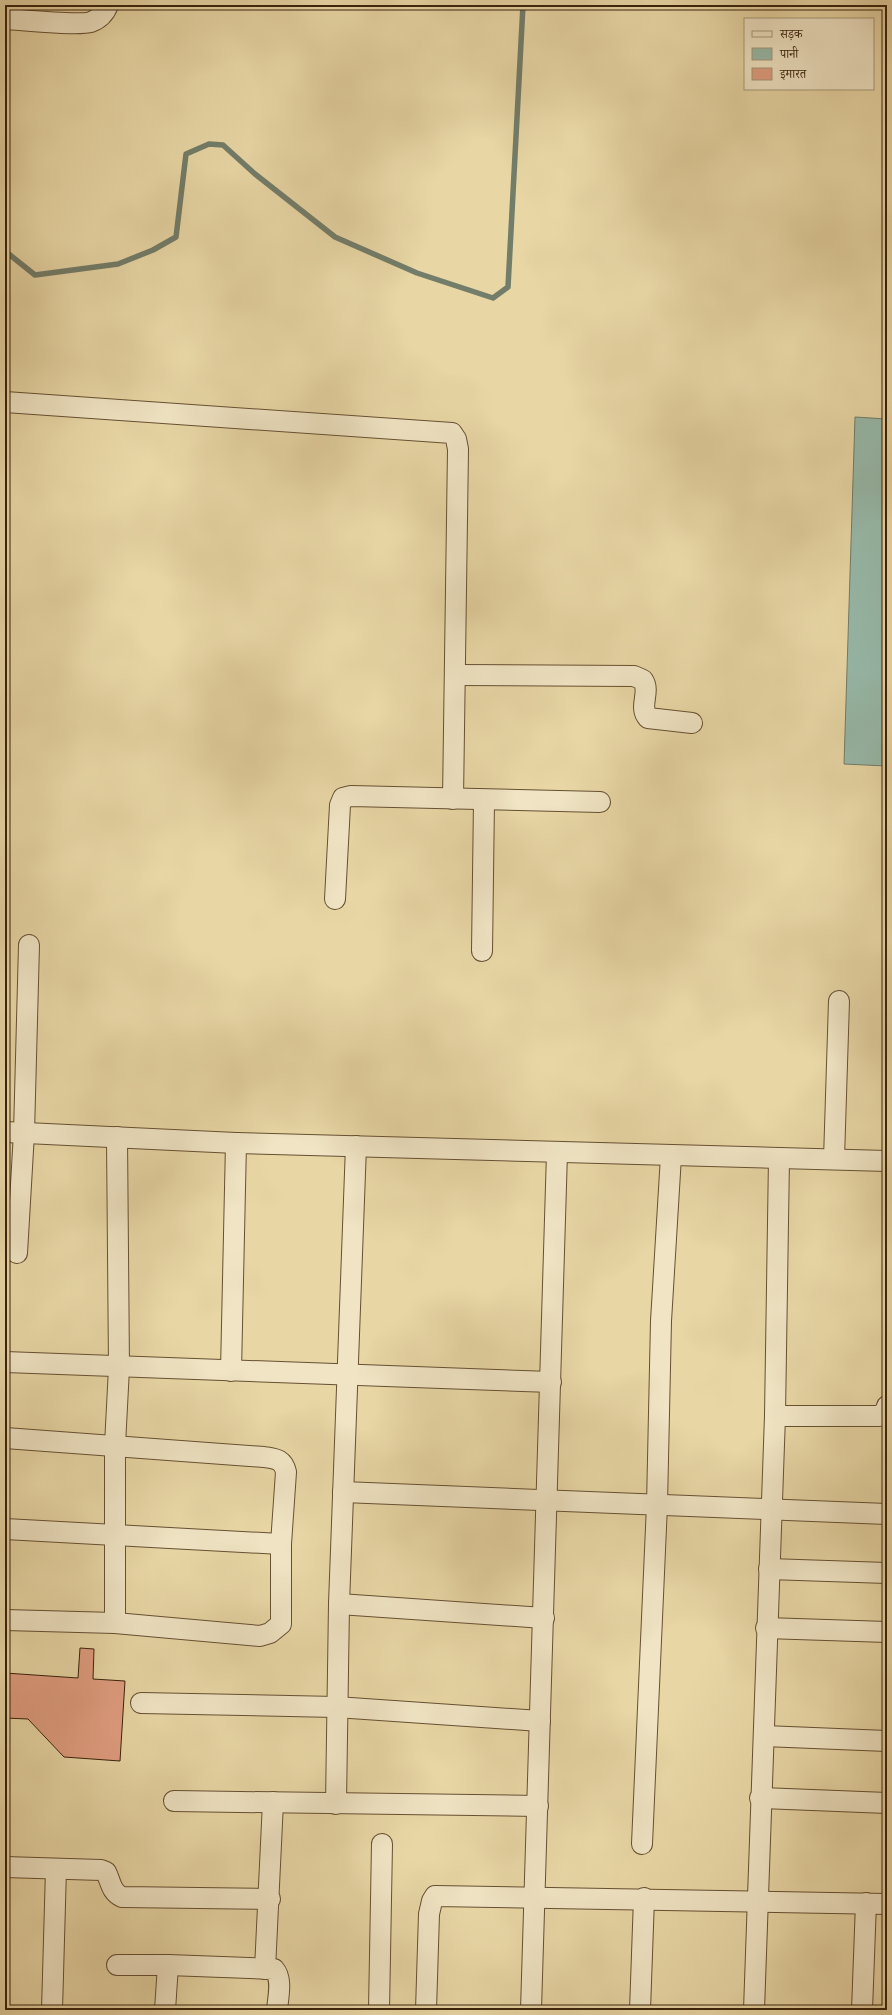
<svg xmlns="http://www.w3.org/2000/svg" width="892" height="2015" font-family="Cardo,'Noto Serif Devanagari',serif">
<style>
.water{fill:#97b9a9;stroke:#727d6a}
.lines{fill:none;stroke-linecap:round;stroke-linejoin:round}
.stream{stroke:#727d6a;stroke-width:5.5}
.building{fill:#e09e81;stroke:#3a230c}
.minor-casing{stroke:#665032;stroke-width:22}
.minor{stroke:#f0e4c4;stroke-width:20}
</style>
<rect width="100%" height="100%" fill="#e8d6a5"/>
<filter id="stains"><feTurbulence type="fractalNoise" baseFrequency=".005" numOctaves="4"/><feColorMatrix values="0 0 0 0 .2 0 0 0 0 .09 0 0 0 0 .02 0 0 0 .5 -.17"/></filter>
<radialGradient id="worn" r=".72"><stop offset=".6" stop-color="#630" stop-opacity="0"/><stop offset="1" stop-color="#630" stop-opacity=".3"/></radialGradient>
<path class="water" d="M 855,417 L 887,419 L 887,766 L 844,764 Z"/>
<g class="lines">
<path class="stream" d="M 5,251 L 35,275 L 118,264 L 153,250 L 176,237 L 186,154 L 209,144 L 223,145 L 255,174 L 335,237 L 417,273 L 493,298 L 508,287 L 523,5"/>
</g>
<path class="building" d="M 80,1648 L 94,1649 L 93,1679 L 125,1681 L 120,1761 L 64,1757 L 28,1719 L 5,1718 L 5,1673 L 78,1678 Z"/>
<g class="lines">
<defs>
<g id="minor">
<path d="M 5,19 C 23,20 77,26 91,22 C 99,19 105,13 108,5"/>
<path d="M 5,402 L 452,433 L 456,439 L 458,449 L 453,799"/>
<path d="M 455,675 L 634,676 L 643,680 C 651,692 638,707 648,718 L 692,723"/>
<path d="M 335,899 L 340,805 L 343,798 L 351,796 L 600,802"/>
<path d="M 482,951 L 484,800"/>
<path d="M 5,1132 L 236,1143 L 887,1161"/>
<path d="M 834,1159 L 839,1001"/>
<path d="M 17,1253 L 24,1133 L 29,945"/>
<path d="M 5,1362 L 551,1382"/>
<path d="M 231,1371 L 236,1143"/>
<path d="M 775,1416 L 879,1416 L 886,1411 L 887,1406"/>
<path d="M 5,1438 L 264,1457 C 276,1459 283,1459 286,1472 L 281,1544 L 281,1624 L 270,1633 L 260,1636 L 115,1623 L 5,1620"/>
<path d="M 343,1492 L 887,1514"/>
<path d="M 5,1529 L 281,1544"/>
<path d="M 769,1569 L 887,1573"/>
<path d="M 339,1604 L 544,1618"/>
<path d="M 115,1623 L 115,1445 L 119,1368 L 117,1137"/>
<path d="M 766,1628 L 887,1632"/>
<path d="M 141,1703 L 336,1707 L 540,1721"/>
<path d="M 764,1736 L 887,1741"/>
<path d="M 760,1798 L 887,1803"/>
<path d="M 174,1801 L 538,1806"/>
<path d="M 336,1804 L 339,1604 L 356,1146"/>
<path d="M 642,1844 L 657,1505 L 661,1321 L 671,1156"/>
<path d="M 5,1867 L 101,1870 L 106,1872 C 111,1882 111,1892 122,1897 L 270,1899"/>
<path d="M 117,1965 L 168,1965 L 274,1969 C 283,1979 278,1997 277,2010"/>
<path d="M 265,1969 L 273,1802"/>
<path d="M 52,2010 L 56,1869"/>
<path d="M 165,2010 L 168,1965"/>
<path d="M 379,2010 L 382,1844"/>
<path d="M 426,2010 L 429,1914 L 432,1901 L 435,1896 L 887,1904"/>
<path d="M 531,2010 L 557,1153"/>
<path d="M 640,2010 L 644,1898"/>
<path d="M 754,2010 L 775,1416 L 779,1158"/>
<path d="M 862,2010 L 866,1903"/>
</g>
</defs>
<use href="#minor" class="minor-casing"/>
<use href="#minor" class="minor"/>
</g>
<rect width="892" height="2015" fill="none" stroke="#e8d6a5" stroke-width="20"/>
<rect x="6" y="6" width="880" height="2003" fill="none" stroke="#3a230c" stroke-width="2"/>
<rect x="10" y="10" width="872" height="1995" fill="none" stroke="#3a230c"/>
<rect x="744" y="18" width="130" height="72" fill="#f0e4c4" stroke="#a7977a"/>
<rect x="752" y="31" width="20" height="6" fill="#f0e4c4" stroke="#a7977a"/>
<text x="780" y="38" font-size="12" fill="#3a230c">सड़क</text>
<rect x="752" y="48" width="20" height="12" fill="#97b9a9" stroke="#a7977a"/>
<text x="780" y="58" font-size="12" fill="#3a230c">पानी</text>
<rect x="752" y="68" width="20" height="12" fill="#e09e81" stroke="#a7977a"/>
<text x="780" y="78" font-size="12" fill="#3a230c">इमारत</text>
<rect width="100%" height="100%" filter="url(#stains)"/>
<rect width="100%" height="100%" fill="url(#worn)"/>
</svg>
